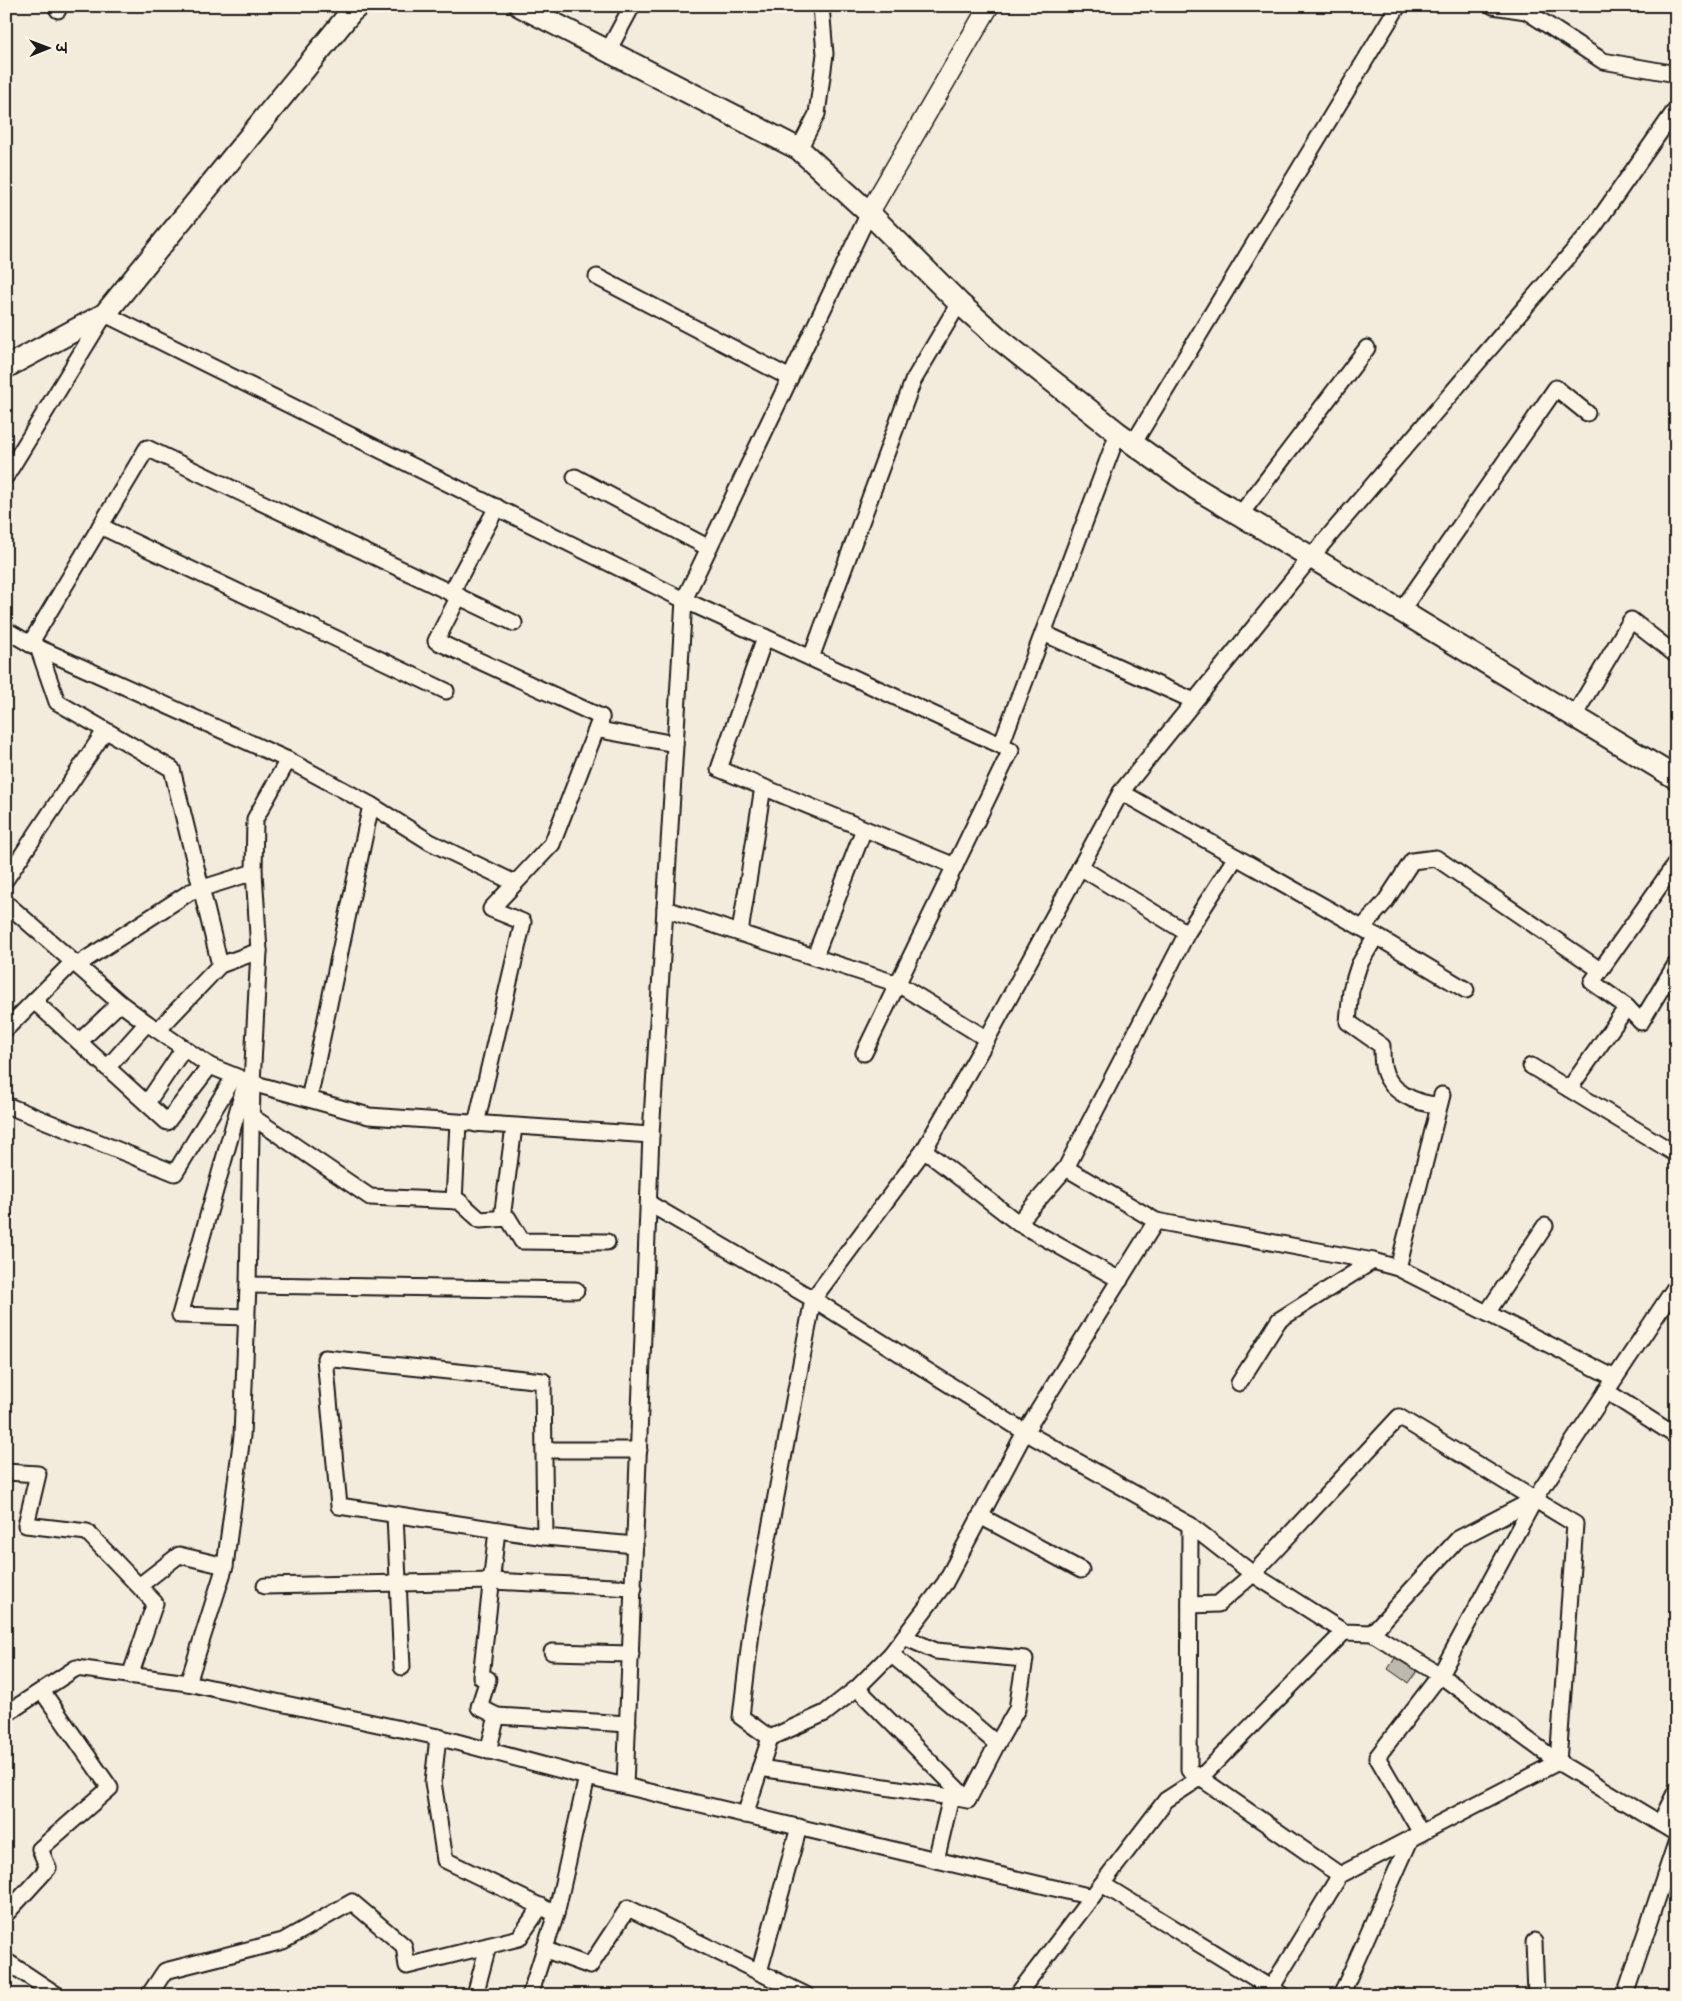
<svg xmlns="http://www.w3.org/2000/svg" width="1682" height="2001" font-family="Delius,'Playpen Sans Deva',sans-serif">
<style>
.building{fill:#beb9ae;stroke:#1c1c1c;filter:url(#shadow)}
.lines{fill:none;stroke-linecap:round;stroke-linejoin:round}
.minor-casing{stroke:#1c1c1c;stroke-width:19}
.tertiary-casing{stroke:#1c1c1c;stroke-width:22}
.secondary-casing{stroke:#1c1c1c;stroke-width:25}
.minor{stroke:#fcf5e5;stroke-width:15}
.tertiary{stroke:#fcf5e5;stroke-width:19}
.secondary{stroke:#fcf5e5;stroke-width:21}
</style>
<defs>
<filter id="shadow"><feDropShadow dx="4.5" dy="-4.5" stdDeviation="0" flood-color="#0004"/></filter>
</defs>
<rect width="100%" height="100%" fill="#f3ecdd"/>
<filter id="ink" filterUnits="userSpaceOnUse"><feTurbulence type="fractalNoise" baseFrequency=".02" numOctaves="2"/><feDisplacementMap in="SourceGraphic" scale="10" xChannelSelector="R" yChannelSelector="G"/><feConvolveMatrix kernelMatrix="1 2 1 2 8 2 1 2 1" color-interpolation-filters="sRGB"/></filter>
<g filter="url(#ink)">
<path class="building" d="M 1397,1655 L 1418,1669 L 1408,1683 L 1388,1669 Z"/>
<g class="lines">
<defs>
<g id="minor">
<path d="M 56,6 L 58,10"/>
<path d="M 1493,6 L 1526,11 L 1603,61 L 1676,74"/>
<path d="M 608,51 L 632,6"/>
<path d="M 799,149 L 817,114 L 825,54 L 821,6"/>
<path d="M 597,277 L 790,378"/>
<path d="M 1133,444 L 1398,6"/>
<path d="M 6,476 L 105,314 L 684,600 L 1011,750 L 864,1053"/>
<path d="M 575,477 L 709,548"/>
<path d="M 1240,515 L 1367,348"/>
<path d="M 100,526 L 446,691"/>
<path d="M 451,593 L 497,507"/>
<path d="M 459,596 L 436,641 L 601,717 L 600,730 L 675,744"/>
<path d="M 1401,611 L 1556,388 L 1587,413"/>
<path d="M 6,630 L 30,644 L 288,760 L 371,805 L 430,842 L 515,883"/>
<path d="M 1043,633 L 1194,701"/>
<path d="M 765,637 L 719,769 L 955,866"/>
<path d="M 30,644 L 147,448 L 514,623"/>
<path d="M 38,647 L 57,702 L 172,769 L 220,965"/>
<path d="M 811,658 L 913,381 L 959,303"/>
<path d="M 1574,716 L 1631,620 L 1676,655"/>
<path d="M 1001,745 L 1118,433"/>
<path d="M 1121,792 L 1376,936 L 1359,965 L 1351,990 L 1348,1022 L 1382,1046 C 1382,1052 1382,1060 1383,1066 C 1388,1092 1416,1104 1439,1105"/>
<path d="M 1080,867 L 1187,933"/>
<path d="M 6,879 L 105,731"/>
<path d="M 6,903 L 120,1003 L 147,1023 L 210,1066 L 252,1083 L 369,1116 L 651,1135"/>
<path d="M 665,909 L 898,984 L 987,1039"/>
<path d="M 1362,928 L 1385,902 L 1412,861 L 1436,858 L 1600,970"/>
<path d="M 740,932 L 763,787"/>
<path d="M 1376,936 L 1466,990"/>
<path d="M 815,956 L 864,829"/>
<path d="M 77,965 L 190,892 L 254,872"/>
<path d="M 34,1001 L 167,1122 L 210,1066"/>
<path d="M 1627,1007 L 1641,1022 L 1676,964"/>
<path d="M 6,1029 L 73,962"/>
<path d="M 158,1030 L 220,965 L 259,951"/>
<path d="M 79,1042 L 120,1003"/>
<path d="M 1531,1066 L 1676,1154"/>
<path d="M 107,1068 L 147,1023"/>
<path d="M 246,1081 L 180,1315 L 247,1317"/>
<path d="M 1569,1089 L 1627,1007 L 1592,982 L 1676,863"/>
<path d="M 309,1099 L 371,805"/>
<path d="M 147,1103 L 184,1048"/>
<path d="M 6,1105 L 175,1173 L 234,1077"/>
<path d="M 251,1116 L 370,1197 L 459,1201 L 480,1220 L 508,1218 L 522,1241 L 607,1242"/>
<path d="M 476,1124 L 523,922 L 491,909 L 552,844 L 601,717"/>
<path d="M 924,1150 L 1018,1223 L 1120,1280"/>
<path d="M 454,1201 L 458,1123"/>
<path d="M 650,1204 L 813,1299 L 1025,1432 L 1190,1525 L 1253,1574 L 1344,1632 L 1372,1633 L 1440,1675 L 1558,1762 L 1676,1833"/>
<path d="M 502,1218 L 514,1127"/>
<path d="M 1156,1221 L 1373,1261 L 1398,1268 L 1615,1378"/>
<path d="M 1018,1223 L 1066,1168 L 1187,933 L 1236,857"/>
<path d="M 1398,1268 L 1442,1095"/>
<path d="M 248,1285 L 576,1290"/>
<path d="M 1487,1313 L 1545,1226"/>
<path d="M 1239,1383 L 1279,1320 L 1373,1261"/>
<path d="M 1606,1391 L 1676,1436"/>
<path d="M 544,1450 L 639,1450"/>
<path d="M 6,1472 L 38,1474 L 26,1525 L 87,1532 L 155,1603 L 130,1676"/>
<path d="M 395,1515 L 402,1667"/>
<path d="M 980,1516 L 1081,1570"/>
<path d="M 1190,1525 L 1189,1770 L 1340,1875"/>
<path d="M 545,1537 L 543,1381 L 325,1358 L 339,1506 L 545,1537 L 635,1545"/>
<path d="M 139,1586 L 179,1555 L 225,1566"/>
<path d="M 265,1586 L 492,1581 L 634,1588"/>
<path d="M 1190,1605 L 1218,1604 L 1253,1574 L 1399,1417 L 1575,1524 L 1558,1762 L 1340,1875 L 1267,1995"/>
<path d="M 1372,1633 L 1458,1539 L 1535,1499"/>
<path d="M 904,1637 L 936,1651 L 1025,1659 L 1017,1709 L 997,1744 L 968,1800 L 951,1797 L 936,1860"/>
<path d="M 552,1652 L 631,1654"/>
<path d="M 891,1654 L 997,1744"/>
<path d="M 188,1683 L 225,1566 L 242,1436 L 248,1285 L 252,1083 L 259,951 L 254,872 L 255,819 L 288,760"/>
<path d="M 857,1688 L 968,1800"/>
<path d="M 6,1714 L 76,1668 L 188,1683 L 438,1737 L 587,1777 L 1092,1897"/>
<path d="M 497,1716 L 628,1724"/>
<path d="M 438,1737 L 433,1782 L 445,1860 L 556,1914"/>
<path d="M 770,1738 L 741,1717 L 752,1624 L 813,1299 L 924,1150 L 987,1039 L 1121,792 L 1311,557 L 1593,228 L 1676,109"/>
<path d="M 488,1751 L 497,1716 L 479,1707 L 488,1679 L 481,1677 L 497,1530"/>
<path d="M 760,1768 L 951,1797"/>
<path d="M 625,1786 L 651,1135 L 684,600 L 869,213"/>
<path d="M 745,1815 L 770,1738 L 825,1713 L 857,1688 L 891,1654 L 945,1583 L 1025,1432 L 1156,1221 L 1066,1168"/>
<path d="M 1660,1823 L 1676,1791"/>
<path d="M 1421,1833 L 1377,1757 L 1440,1675 L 1535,1499 L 1676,1286"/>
<path d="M 1102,1884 L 1282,1995"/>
<path d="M 6,1914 L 48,1868 L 40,1849 L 110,1788 L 42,1691"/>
<path d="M 1534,1942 L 1536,1995"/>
<path d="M 546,1950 L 590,1966 L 628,1908 L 806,1995"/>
<path d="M 6,1961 L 57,1995"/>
<path d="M 759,1972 L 799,1827"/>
<path d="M 149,1995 L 165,1971 L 283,1941 L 352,1902 L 404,1946 L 407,1966 L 519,1938 L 541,1906"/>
<path d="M 475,1995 L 488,1946"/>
<path d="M 530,1995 L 556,1914 L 587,1777"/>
<path d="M 1017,1995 L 1166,1800 L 1200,1778 L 1344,1632"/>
<path d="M 1341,1995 L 1411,1838"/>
<path d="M 1625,1995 L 1676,1843"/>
</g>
<path id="tertiary" d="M 869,213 L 989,6"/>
<g id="secondary">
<path d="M 520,6 L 799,149 L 869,213 L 959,303 L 1002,341 L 1118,433 L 1197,489 L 1401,611 L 1676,778"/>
<path d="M 6,367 L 105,314 L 351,12 L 358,6"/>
</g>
</defs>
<use href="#minor" class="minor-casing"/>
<use href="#tertiary" class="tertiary-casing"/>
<use href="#secondary" class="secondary-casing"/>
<use href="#minor" class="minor"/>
<use href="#tertiary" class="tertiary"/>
<use href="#secondary" class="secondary"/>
</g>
</g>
<rect width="1682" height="2001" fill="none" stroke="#fcf5e5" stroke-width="25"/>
<rect x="12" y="12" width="1657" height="1976" fill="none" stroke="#1c1c1c" stroke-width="2" filter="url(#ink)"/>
<g transform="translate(48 48) rotate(89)" stroke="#fcf5e5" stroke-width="4" paint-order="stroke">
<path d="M0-4L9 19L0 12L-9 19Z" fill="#1c1c1c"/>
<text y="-8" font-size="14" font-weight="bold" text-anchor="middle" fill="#1c1c1c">उ</text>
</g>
</svg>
